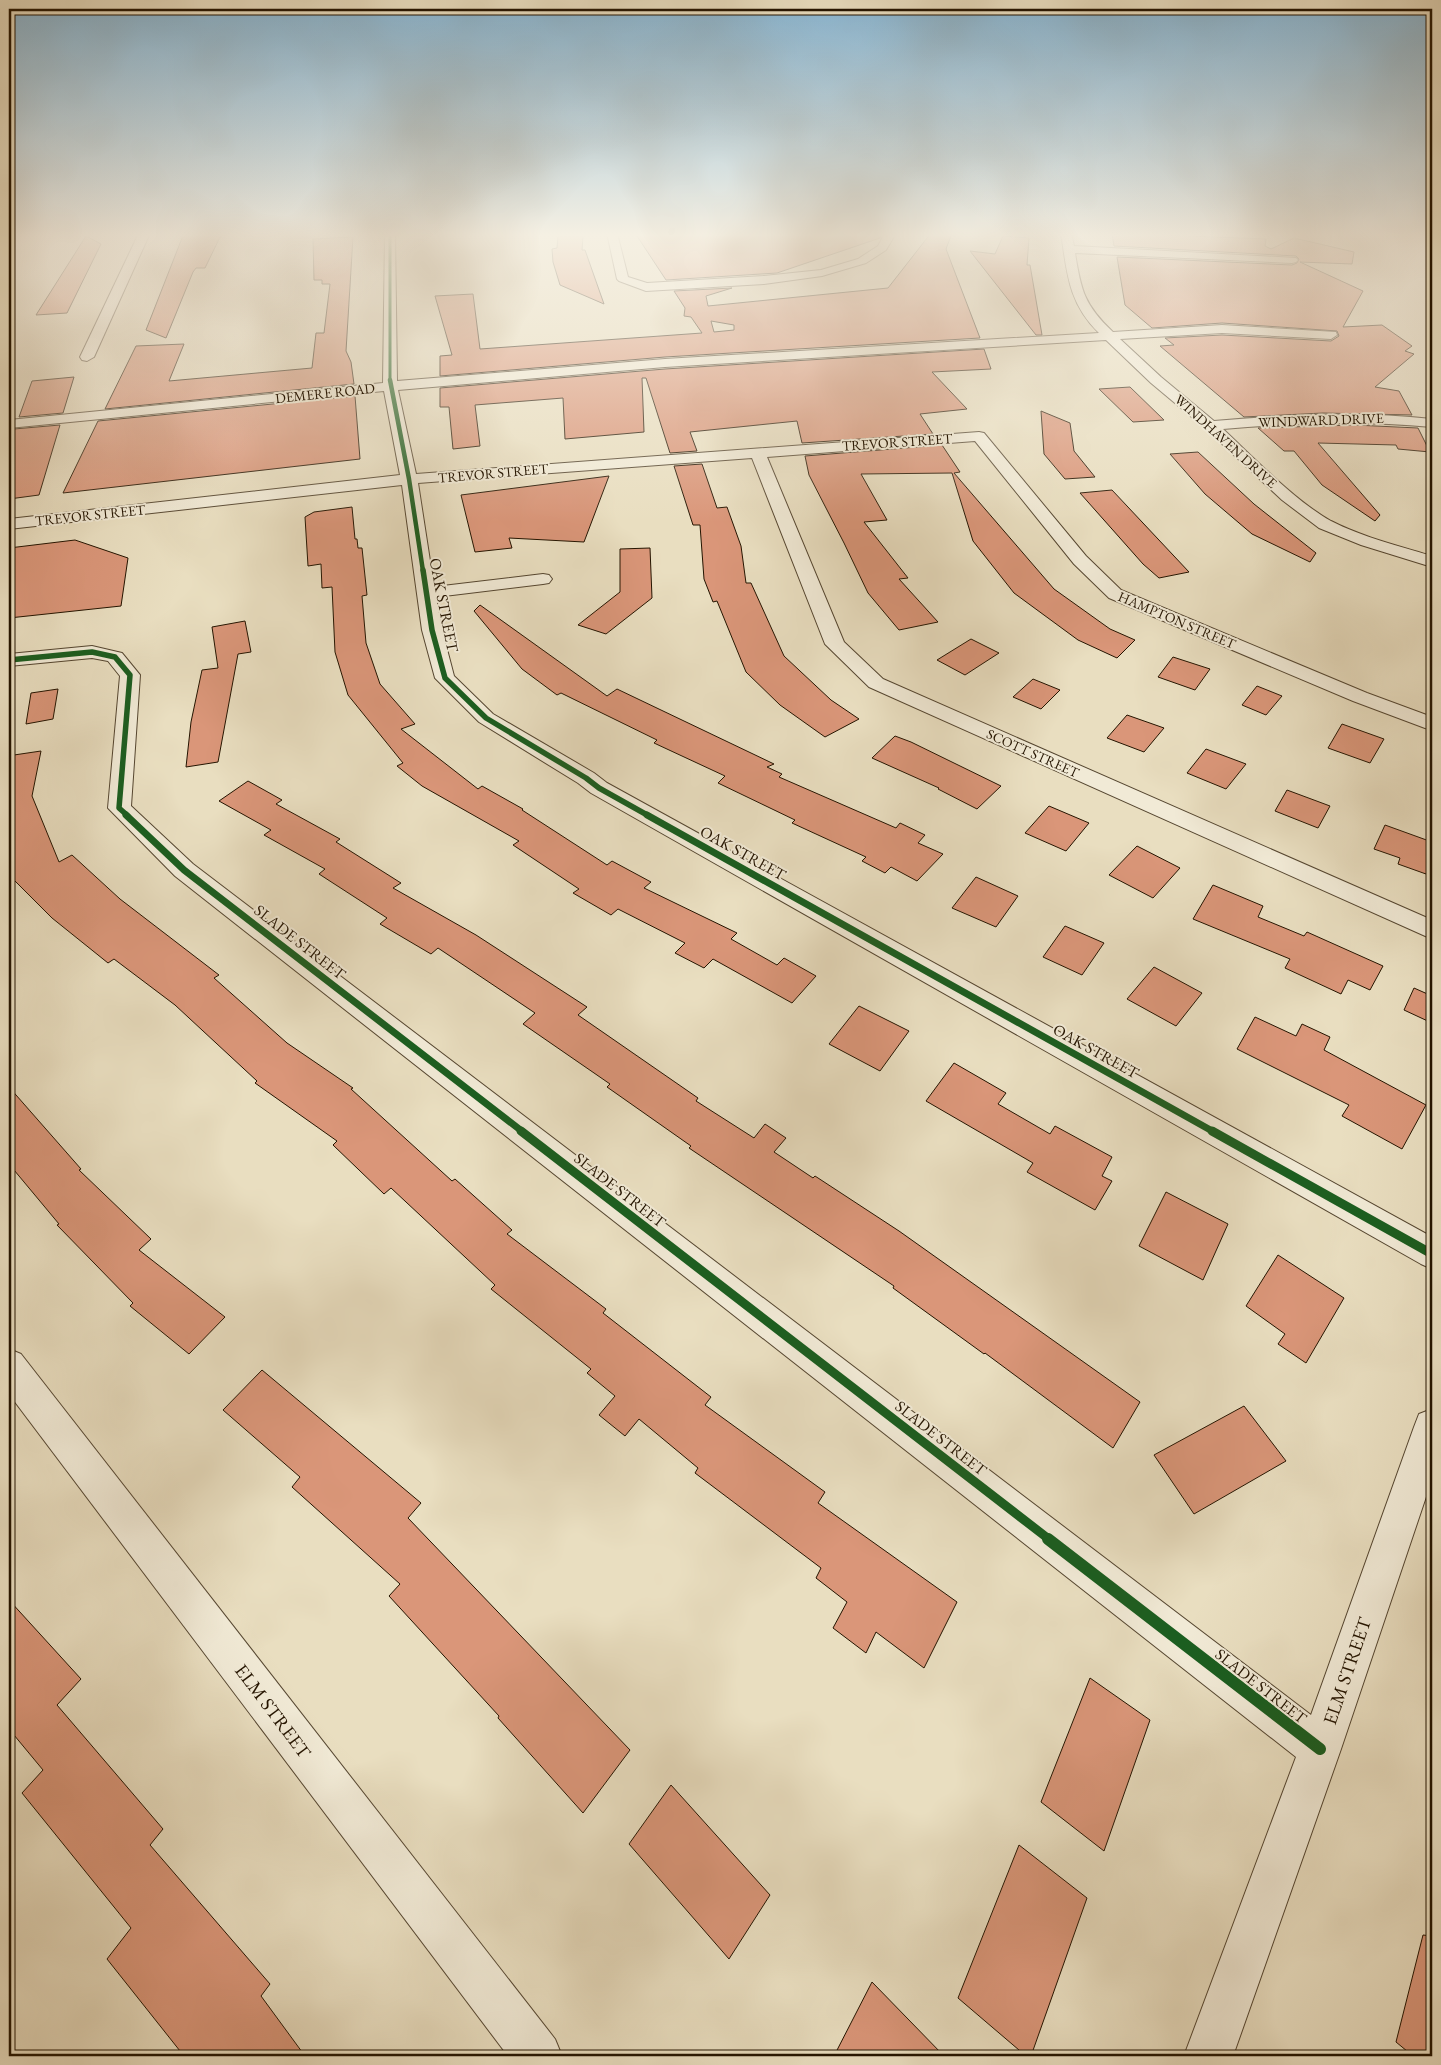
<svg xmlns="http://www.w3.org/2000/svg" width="1441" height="2065" font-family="'EB Garamond',serif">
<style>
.building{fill:#da9679;stroke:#241400;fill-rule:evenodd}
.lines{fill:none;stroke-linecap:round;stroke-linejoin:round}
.minor-casing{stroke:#554630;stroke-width:2}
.minor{fill:#f1ead6;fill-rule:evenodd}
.cycleway-far5-casing{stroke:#f1ead6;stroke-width:4.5}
.cycleway-far4-casing{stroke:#f1ead6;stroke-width:6}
.cycleway-far3-casing{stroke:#f1ead6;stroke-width:8}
.cycleway-far2-casing{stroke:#f1ead6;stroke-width:10}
.cycleway-far1-casing{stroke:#f1ead6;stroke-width:12}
.cycleway-casing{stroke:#f1ead6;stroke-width:15}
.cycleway-far5{stroke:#1b5e20;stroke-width:3}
.cycleway-far4{stroke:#1b5e20;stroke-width:4.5}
.cycleway-far3{stroke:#1b5e20;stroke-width:5.5}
.cycleway-far2{stroke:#1b5e20;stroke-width:7}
.cycleway-far1{stroke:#1b5e20;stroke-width:9}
.cycleway{stroke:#1b5e20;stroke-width:12}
.labels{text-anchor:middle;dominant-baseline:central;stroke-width:4;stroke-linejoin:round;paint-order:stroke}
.far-street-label{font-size:14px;fill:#241400;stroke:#f1ead6}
.street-label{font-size:16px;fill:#241400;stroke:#f1ead6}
.near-street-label{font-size:19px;fill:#241400;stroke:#f1ead6}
</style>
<rect width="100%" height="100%" fill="#e9dec0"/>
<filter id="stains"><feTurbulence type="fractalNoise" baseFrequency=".004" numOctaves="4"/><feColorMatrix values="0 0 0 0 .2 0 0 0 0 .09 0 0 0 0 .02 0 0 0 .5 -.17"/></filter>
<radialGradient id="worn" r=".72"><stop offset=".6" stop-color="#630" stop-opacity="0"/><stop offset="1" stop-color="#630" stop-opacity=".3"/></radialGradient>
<g class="building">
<path d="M 184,233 L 222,233 L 205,268 L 196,268 L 193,272 L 166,338 L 146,330 Z"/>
<path d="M 635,233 L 881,233 L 881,236 L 880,238 L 777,273 L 666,280 Z"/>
<path d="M 931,233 L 952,233 L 946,249 L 980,338 L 665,357 L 440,376 L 440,356 L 452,355 L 435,296 L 473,294 L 480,349 L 702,333 L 691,317 L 684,316 L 685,308 L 674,291 L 732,288 L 706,296 L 708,306 L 888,288 ZM 711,321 L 734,325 L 734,330 L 714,332 Z"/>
<path d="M 1112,233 L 1266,239 L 1265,246 L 1271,249 L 1294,238 L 1354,252 L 1352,264 L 1300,262 L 1363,291 L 1343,327 L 1382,325 L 1412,346 L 1405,351 L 1414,354 L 1375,387 L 1399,391 L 1412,415 L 1323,413 L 1244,417 L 1160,346 L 1174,345 L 1165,338 L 1222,335 L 1331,341 L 1339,336 L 1337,331 L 1222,323 L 1152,328 L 1125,305 L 1117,257 L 1292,265 L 1297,263 L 1299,259 L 1296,256 L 1114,246 Z"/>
<path d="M 86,236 L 101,244 L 67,313 L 36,315 Z"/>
<path d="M 558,236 L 583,236 L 582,250 L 585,250 L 604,304 L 560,285 L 553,262 L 552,249 L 557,248 Z"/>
<path d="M 1003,236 L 1029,238 L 1027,265 L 1030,265 L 1042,335 L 1036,335 L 970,251 L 995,254 Z"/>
<path d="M 353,237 L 346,351 L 351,362 L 354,384 L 105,409 L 136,346 L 184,344 L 169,381 L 312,368 L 316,333 L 324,333 L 330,284 L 322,284 L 322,280 L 314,280 L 313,239 Z"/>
<path d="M 984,349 L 991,369 L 932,372 L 967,409 L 920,414 L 933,434 L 802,443 L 797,421 L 690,432 L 697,451 L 670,453 L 646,378 L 642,378 L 644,432 L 565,439 L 563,398 L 475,405 L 480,446 L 453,449 L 449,407 L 440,407 L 440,388 L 665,369 Z"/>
<path d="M 74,377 L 63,413 L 19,417 L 32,381 Z"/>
<path d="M 1130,387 L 1164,420 L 1133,422 L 1099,389 Z"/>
<path d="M 355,396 L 360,459 L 63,493 L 98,421 Z"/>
<path d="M 1041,411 L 1070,423 L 1074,451 L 1095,477 L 1065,479 L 1044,454 Z"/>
<path d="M 60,425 L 39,495 L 9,499 L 9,445 L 14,429 Z"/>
<path d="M 1354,425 L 1418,428 L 1430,452 L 1398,449 L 1396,445 L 1318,443 L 1380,515 L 1375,521 L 1322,485 L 1294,451 L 1284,451 L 1258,428 Z"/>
<path d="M 942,445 L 960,472 L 954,473 L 1054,589 L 1110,629 L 1135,640 L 1117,658 L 1078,640 L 1014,593 L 973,541 L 952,473 L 861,474 L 887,520 L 864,522 L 908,578 L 899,579 L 938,622 L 899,630 L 868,593 L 844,543 L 809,475 L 805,456 Z"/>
<path d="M 1198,452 L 1254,504 L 1316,553 L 1310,562 L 1252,534 L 1205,494 L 1170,454 Z"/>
<path d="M 702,464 L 717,508 L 727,507 L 741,546 L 746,583 L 751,583 L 784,656 L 831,700 L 859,719 L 825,737 L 780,705 L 746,672 L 717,601 L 713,602 L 704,579 L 700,525 L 693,525 L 674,466 Z"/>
<path d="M 609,476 L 584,542 L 509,538 L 512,548 L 475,552 L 461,495 Z"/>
<path d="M 1112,490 L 1189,572 L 1159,578 L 1143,564 L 1080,493 Z"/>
<path d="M 352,507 L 355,539 L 357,539 L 358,548 L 362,548 L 367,595 L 362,596 L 366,643 L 380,684 L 415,724 L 401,729 L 478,789 L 482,786 L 523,809 L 522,810 L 607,865 L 612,861 L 651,882 L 644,888 L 737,933 L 731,939 L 777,965 L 784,958 L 816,976 L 792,1003 L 713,959 L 704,968 L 675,953 L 685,943 L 618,909 L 611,915 L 573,893 L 579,889 L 513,845 L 519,841 L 422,786 L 397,766 L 403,763 L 348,695 L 335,652 L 332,587 L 322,588 L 321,564 L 308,566 L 305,517 L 314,512 Z"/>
<path d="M 75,540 L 128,558 L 121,606 L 9,618 L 9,548 Z"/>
<path d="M 650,548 L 652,598 L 606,634 L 578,625 L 620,592 L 620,549 Z"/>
<path d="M 480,605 L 607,696 L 617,689 L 774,764 L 767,767 L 782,774 L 779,777 L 896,828 L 900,823 L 925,835 L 918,843 L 943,854 L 917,881 L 891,867 L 885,873 L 862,861 L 866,857 L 792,823 L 795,820 L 718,783 L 725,776 L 654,743 L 657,740 L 561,693 L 557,695 L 522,669 L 474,611 Z"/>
<path d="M 245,621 L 251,652 L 238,654 L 218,762 L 186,767 L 191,722 L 202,670 L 218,668 L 212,627 Z"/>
<path d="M 971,639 L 999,653 L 965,675 L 937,660 Z"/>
<path d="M 1173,657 L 1210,669 L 1195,690 L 1158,677 Z"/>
<path d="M 1033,679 L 1060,690 L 1041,709 L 1013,697 Z"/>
<path d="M 1257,686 L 1282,696 L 1266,715 L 1242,705 Z"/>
<path d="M 58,689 L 53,719 L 26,724 L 31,693 Z"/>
<path d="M 1127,715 L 1164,728 L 1144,752 L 1107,738 Z"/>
<path d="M 1342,724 L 1384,739 L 1370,763 L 1328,748 Z"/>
<path d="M 895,736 L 911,742 L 1001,786 L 977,809 L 938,789 L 939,788 L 872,758 Z"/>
<path d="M 9,743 L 14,755 L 41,751 L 32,796 L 59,862 L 72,855 L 120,899 L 219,975 L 214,978 L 287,1043 L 353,1088 L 351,1089 L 452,1181 L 455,1179 L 512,1230 L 507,1234 L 606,1309 L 603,1313 L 711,1397 L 705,1405 L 825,1492 L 818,1503 L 957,1602 L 924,1668 L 876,1632 L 866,1653 L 833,1628 L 847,1602 L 816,1578 L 821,1568 L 695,1473 L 698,1468 L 639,1419 L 625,1436 L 599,1415 L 615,1396 L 587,1373 L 591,1369 L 491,1289 L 495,1285 L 391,1188 L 384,1194 L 333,1145 L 337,1141 L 255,1083 L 257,1081 L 175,1005 L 114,959 L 108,963 L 52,918 L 9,875 Z"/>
<path d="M 1206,749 L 1246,764 L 1226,789 L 1187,773 Z"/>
<path d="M 248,781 L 282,800 L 276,804 L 340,839 L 336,842 L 401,883 L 393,888 L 476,935 L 587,1007 L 578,1015 L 698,1098 L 696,1101 L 754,1138 L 765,1124 L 786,1138 L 774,1152 L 813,1178 L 815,1176 L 899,1231 L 1140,1402 L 1113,1448 L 985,1353 L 984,1354 L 893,1288 L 894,1286 L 689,1148 L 691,1146 L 607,1087 L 610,1084 L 523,1024 L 535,1013 L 438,948 L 431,954 L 380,924 L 387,918 L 319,874 L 325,869 L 264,835 L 271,830 L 219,801 Z"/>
<path d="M 1287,790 L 1330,806 L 1318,828 L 1275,811 Z"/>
<path d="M 1049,806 L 1089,823 L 1066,851 L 1025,833 Z"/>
<path d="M 1385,825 L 1432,842 L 1432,856 L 1426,874 L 1398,864 L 1400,858 L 1374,849 Z"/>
<path d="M 1137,846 L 1180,868 L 1153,898 L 1109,875 Z"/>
<path d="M 976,877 L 1018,896 L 996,927 L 952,908 Z"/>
<path d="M 1213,885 L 1263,906 L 1258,917 L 1304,936 L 1307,932 L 1383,966 L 1370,990 L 1348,980 L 1341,994 L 1285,968 L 1290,959 L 1193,919 Z"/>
<path d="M 1065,926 L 1104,943 L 1082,975 L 1043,957 Z"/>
<path d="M 1154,967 L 1202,993 L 1176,1026 L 1127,999 Z"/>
<path d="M 1414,988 L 1432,996 L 1432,1023 L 1404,1010 Z"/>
<path d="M 859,1006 L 909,1031 L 880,1071 L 829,1044 Z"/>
<path d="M 1255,1017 L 1296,1036 L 1302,1024 L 1330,1037 L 1324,1050 L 1426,1105 L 1402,1149 L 1342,1116 L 1349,1105 L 1237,1049 Z"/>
<path d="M 954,1063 L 1006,1093 L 998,1104 L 1050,1134 L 1055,1126 L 1112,1157 L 1102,1176 L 1112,1181 L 1095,1210 L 1027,1172 L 1033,1163 L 926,1101 Z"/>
<path d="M 9,1087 L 81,1169 L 79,1170 L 151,1239 L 139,1250 L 225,1317 L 189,1354 L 130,1306 L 133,1303 L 57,1225 L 59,1224 L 9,1164 Z"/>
<path d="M 1166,1192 L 1228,1224 L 1203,1280 L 1139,1246 Z"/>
<path d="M 1278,1255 L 1344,1298 L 1306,1363 L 1278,1344 L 1285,1334 L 1246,1306 Z"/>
<path d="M 262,1370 L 421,1503 L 408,1518 L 630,1750 L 583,1813 L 498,1718 L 499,1716 L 389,1596 L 400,1584 L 292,1487 L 300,1477 L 223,1410 Z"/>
<path d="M 1244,1406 L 1286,1461 L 1194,1514 L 1154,1455 Z"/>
<path d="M 9,1600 L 81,1679 L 57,1705 L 163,1829 L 150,1845 L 270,1984 L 261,1996 L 305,2056 L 184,2056 L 107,1959 L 131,1928 L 22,1793 L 43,1770 L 9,1729 Z"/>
<path d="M 1090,1678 L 1150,1720 L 1104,1851 L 1041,1802 Z"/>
<path d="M 671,1785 L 770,1895 L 729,1959 L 629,1844 Z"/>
<path d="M 1019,1845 L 1087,1898 L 1031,2056 L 1026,2056 L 958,1998 Z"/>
<path d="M 1423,1935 L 1432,1936 L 1432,2056 L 1413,2056 L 1396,2042 Z"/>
<path d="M 872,1982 L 944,2056 L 834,2056 Z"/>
</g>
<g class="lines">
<defs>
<g id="minor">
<path d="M 139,233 L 150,233 L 94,357 L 87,361 L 82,360 L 80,357 Z"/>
<path d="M 385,233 L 395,233 L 397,381 L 665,359 L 1099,333 C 1068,303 1067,272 1061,233 L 1071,233 L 1074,246 L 1296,258 L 1298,260 L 1296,262 L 1292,263 L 1075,253 C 1081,290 1084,305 1113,332 L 1222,325 L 1336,332 L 1337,335 L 1331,339 L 1222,333 L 1120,339 L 1161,377 L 1214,421 C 1287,415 1359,411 1432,419 L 1432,427 C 1362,420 1293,423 1223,429 C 1254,458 1295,501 1331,521 C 1362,537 1399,546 1432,556 L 1432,567 L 1361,545 L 1319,528 L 1282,500 L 1206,429 L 1151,383 L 1106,340 L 665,367 L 398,390 L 416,474 L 979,432 L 984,433 L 1086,556 L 1121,590 L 1367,693 L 1432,717 L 1432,730 L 1425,728 L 1353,701 L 1109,598 L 1074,564 L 975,441 L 767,457 L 844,642 L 883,679 L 1432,920 L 1432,939 L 869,687 L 825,644 L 752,458 L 418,483 L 434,587 L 543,574 L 549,575 L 552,579 L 549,583 L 543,584 L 436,597 L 442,630 L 454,676 L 493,714 L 594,773 L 607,783 L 1432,1237 L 1432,1269 L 1421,1264 L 591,793 L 578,783 L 479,722 L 435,678 L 422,630 L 402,485 L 9,529 L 9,519 L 400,475 L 384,391 L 9,428 L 9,420 L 383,383 Z"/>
<path d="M 607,233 L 617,233 L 628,277 L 647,283 L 764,276 L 821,270 L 858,259 L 878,246 L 885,233 L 896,233 L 886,250 L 866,263 L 822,276 L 764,284 L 646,291 L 619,281 L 617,279 Z"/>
<path d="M 92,646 L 122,653 L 140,675 L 131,806 L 193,864 L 1311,1715 L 1414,1427 L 1419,1414 L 1432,1409 L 1432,1479 L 1341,1749 L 1233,2056 L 1184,2056 L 1296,1757 L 175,876 L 108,808 L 120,676 L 108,661 L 92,658 L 9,666 L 9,654 Z"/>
<path d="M 9,1349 L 21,1354 L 555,2039 L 562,2056 L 508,2056 L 9,1394 Z"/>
</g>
</defs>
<use href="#minor" class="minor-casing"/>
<use href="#minor" class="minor"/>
<defs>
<path id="cycleway-far5" d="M 390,233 L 390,381"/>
<path id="cycleway-far4" d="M 390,380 L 409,479 L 423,571"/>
<g id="cycleway-far3">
<path d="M 423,570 L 432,630 L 445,678 L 486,718 L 586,778 L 599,788 L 649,816"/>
<path d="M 9,660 L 92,652 L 115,657 L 130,675 L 119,808 L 128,816"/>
</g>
<g id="cycleway-far2">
<path d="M 126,815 L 184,870 L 523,1132"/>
<path d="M 647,815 L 1214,1132"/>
</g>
<g id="cycleway-far1">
<path d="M 521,1131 L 1050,1540"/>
<path d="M 1212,1131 L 1432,1254"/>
</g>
<path id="cycleway" d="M 1048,1539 L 1320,1749"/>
</defs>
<use href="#cycleway-far5" class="cycleway-far5-casing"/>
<use href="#cycleway-far4" class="cycleway-far4-casing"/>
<use href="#cycleway-far3" class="cycleway-far3-casing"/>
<use href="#cycleway-far2" class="cycleway-far2-casing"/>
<use href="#cycleway-far1" class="cycleway-far1-casing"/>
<use href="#cycleway" class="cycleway-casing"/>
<use href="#cycleway-far5" class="cycleway-far5"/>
<use href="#cycleway-far4" class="cycleway-far4"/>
<use href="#cycleway-far3" class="cycleway-far3"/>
<use href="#cycleway-far2" class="cycleway-far2"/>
<use href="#cycleway-far1" class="cycleway-far1"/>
<use href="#cycleway" class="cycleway"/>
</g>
<linearGradient id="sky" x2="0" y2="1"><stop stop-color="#88b7d5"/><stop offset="0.45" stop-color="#f5f0e3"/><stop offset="1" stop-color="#f5f0e3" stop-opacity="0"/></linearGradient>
<rect width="1441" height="522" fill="url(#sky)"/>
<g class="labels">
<g class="far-street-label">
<text transform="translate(325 393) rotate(-6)">DEMERE ROAD</text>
<text transform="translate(1321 420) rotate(-2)">WINDWARD DRIVE</text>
<text transform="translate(1226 441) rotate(42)">WINDHAVEN DRIVE</text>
<text transform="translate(897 442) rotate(-4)">TREVOR STREET</text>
<text transform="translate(493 473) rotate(-5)">TREVOR STREET</text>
<text transform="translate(90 515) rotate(-6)">TREVOR STREET</text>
<text transform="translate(1177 620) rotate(23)">HAMPTON STREET</text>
<text transform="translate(1033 753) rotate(24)">SCOTT STREET</text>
</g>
<g class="street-label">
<text transform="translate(444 605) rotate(79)">OAK STREET</text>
<text transform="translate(743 853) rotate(29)">OAK STREET</text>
<text transform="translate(300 942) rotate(38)">SLADE STREET</text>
<text transform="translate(1096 1051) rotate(29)">OAK STREET</text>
<text transform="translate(620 1190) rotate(38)">SLADE STREET</text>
<text transform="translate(941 1438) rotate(38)">SLADE STREET</text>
<text transform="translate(1261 1686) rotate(38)">SLADE STREET</text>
</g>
<g class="near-street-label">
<text transform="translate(1347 1671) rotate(-71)">ELM STREET</text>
<text transform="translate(273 1711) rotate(53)">ELM STREET</text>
</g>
</g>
<rect width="1441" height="2065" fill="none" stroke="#e9dec0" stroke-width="30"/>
<rect x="10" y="10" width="1421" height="2045" fill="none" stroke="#241400" stroke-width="2.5"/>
<rect x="15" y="15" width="1411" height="2035" fill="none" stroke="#241400"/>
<rect width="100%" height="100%" filter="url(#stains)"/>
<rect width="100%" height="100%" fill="url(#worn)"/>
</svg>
